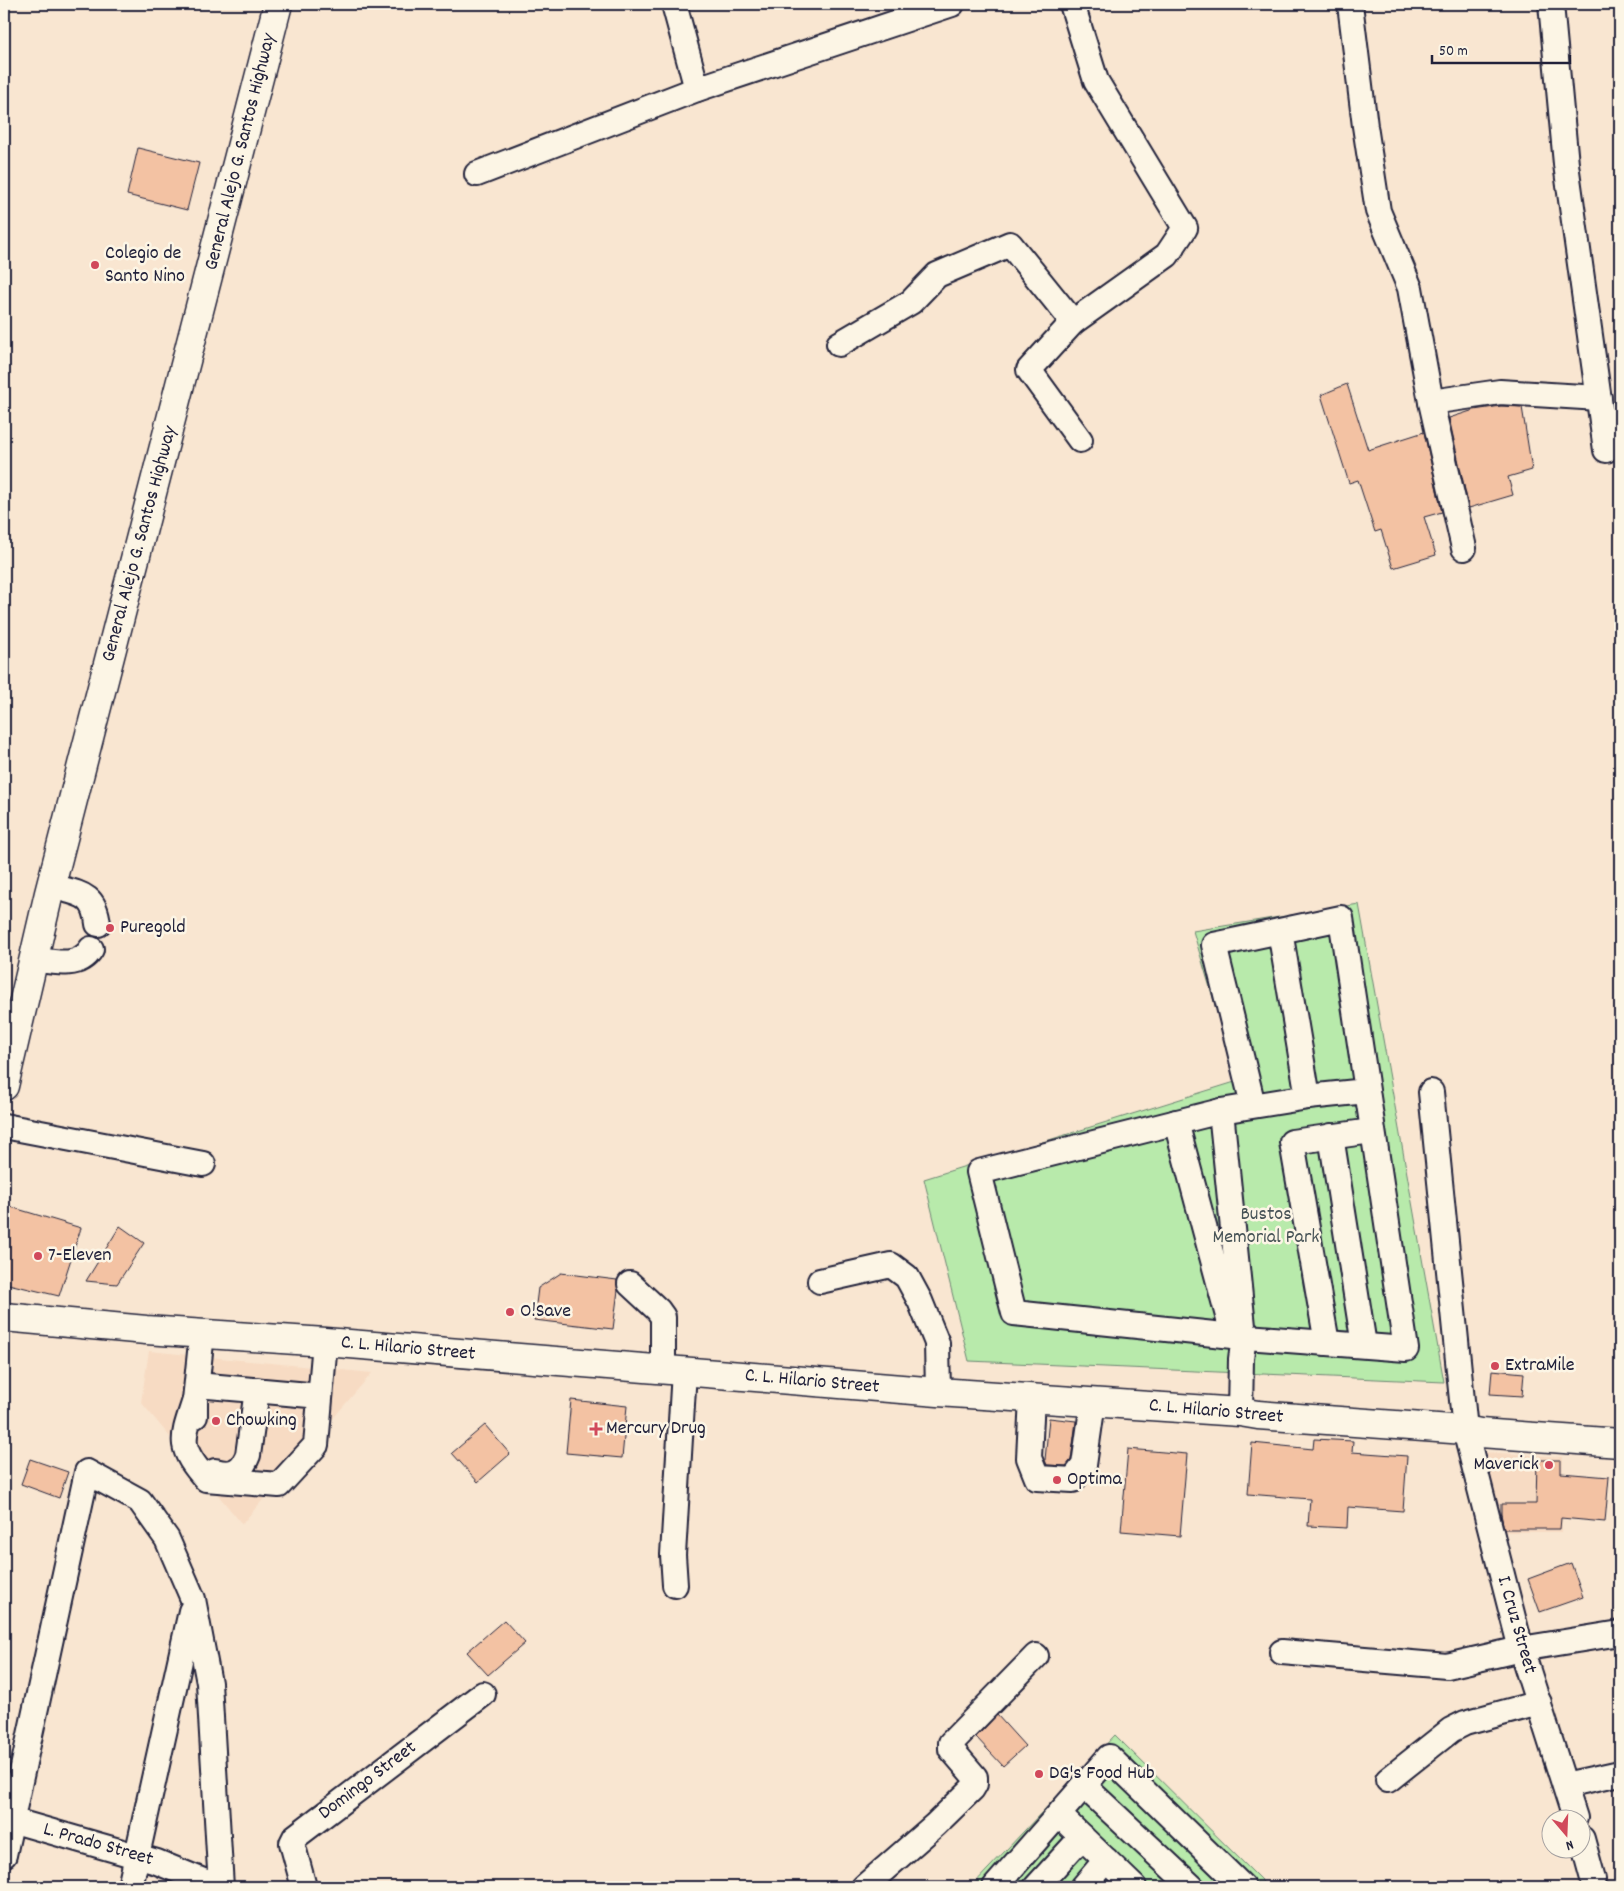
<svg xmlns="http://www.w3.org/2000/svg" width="1624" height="1891" font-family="Dekko,sans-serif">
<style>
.built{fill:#f7dbc3}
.green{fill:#b8eaab;stroke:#6d8673}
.building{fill:#f3c2a3;stroke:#22223b}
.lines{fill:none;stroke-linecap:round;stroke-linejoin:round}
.minor-casing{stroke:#22223b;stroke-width:28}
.major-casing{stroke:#22223b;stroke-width:31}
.minor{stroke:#fcf5e5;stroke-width:24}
.major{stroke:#fcf5e5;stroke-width:28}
.poi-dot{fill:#d1495b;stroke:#fcf5e5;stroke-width:2}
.labels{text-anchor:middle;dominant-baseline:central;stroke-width:5;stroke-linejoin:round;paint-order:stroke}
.street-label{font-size:20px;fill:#22223b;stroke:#fcf5e5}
.poi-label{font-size:20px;fill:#22223b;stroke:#fcf5e5;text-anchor:start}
.park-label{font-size:20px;fill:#485457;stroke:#fcf5e5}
</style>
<rect width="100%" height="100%" fill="#f9e6d1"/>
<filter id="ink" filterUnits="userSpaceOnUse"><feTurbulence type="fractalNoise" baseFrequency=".02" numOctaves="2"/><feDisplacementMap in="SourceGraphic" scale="10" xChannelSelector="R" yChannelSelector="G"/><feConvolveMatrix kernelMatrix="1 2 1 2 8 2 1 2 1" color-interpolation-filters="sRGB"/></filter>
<g filter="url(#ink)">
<g class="built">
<path d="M 149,1351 L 372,1373 L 242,1524 L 141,1402 Z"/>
<path d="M 1482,1452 L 1563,1457 L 1562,1532 L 1498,1532 Z"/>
</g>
<g class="green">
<path d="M 1359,904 L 1444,1382 L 969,1361 L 924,1179 L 1238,1081 L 1193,931 Z"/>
<path d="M 1115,1735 L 1268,1887 L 971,1887 Z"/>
</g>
<g class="building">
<path d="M 138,148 L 199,163 L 187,210 L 127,195 Z"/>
<path d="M 1347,384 L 1368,450 L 1424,432 L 1442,512 L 1424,517 L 1436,555 L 1393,568 L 1381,530 L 1375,532 L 1358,480 L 1349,483 L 1321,395 Z"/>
<path d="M 1501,406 L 1522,407 L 1532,470 L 1508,477 L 1513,495 L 1469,508 L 1449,418 L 1474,410 Z"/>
<path d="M 4,1205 L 81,1228 L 59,1296 L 4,1283 Z"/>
<path d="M 120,1226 L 144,1243 L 117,1284 L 86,1281 Z"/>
<path d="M 561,1273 L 617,1280 L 618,1290 L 613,1329 L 534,1320 L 538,1288 Z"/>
<path d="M 1492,1370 L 1524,1373 L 1522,1396 L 1490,1394 Z"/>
<path d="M 571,1400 L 627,1406 L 622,1458 L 566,1453 Z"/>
<path d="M 1049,1418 L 1076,1421 L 1071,1460 L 1066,1466 L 1047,1465 L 1045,1460 Z"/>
<path d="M 485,1425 L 510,1454 L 478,1482 L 452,1453 Z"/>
<path d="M 1314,1439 L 1353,1441 L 1352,1452 L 1407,1456 L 1403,1511 L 1348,1507 L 1347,1528 L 1308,1526 L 1310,1499 L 1248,1494 L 1252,1443 L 1313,1449 Z"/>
<path d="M 1128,1449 L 1187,1454 L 1180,1536 L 1121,1531 Z"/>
<path d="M 30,1459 L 68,1472 L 59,1498 L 21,1484 Z"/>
<path d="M 1537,1460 L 1561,1460 L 1561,1473 L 1609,1477 L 1605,1522 L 1561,1518 L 1560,1529 L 1504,1529 L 1501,1514 L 1501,1504 L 1536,1504 Z"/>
<path d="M 1571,1563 L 1583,1597 L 1540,1612 L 1528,1579 Z"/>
<path d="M 504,1620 L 525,1643 L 488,1675 L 467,1652 Z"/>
<path d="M 997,1715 L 1025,1746 L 1003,1766 L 976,1737 Z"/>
</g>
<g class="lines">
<defs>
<g id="minor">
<path d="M 674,4 L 697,89"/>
<path d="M 1350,4 L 1365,126 L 1378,211 L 1410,288 L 1431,402 L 1464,548"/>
<path d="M 1551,4 L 1566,164 L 1606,450"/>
<path d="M 477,174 L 697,89 L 952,4"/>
<path d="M 1073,322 L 1029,370 L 1080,440"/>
<path d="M 839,344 L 911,302 L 937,275 L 1010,244 L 1073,322 L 1167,255 L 1185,228 L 1096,81 L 1072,4"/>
<path d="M 1431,402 L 1500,392 L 1599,398"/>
<path d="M 51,886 C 78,894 95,892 98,924"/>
<path d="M 1280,931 L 1308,1097"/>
<path d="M 34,959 C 53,962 79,969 91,949"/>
<path d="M 1431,1092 L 1465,1430 L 1521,1649 L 1575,1818"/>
<path d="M 1253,1105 L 1214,945 L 1341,918 L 1406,1349 L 1233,1336 L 1014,1313 L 979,1172 L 1221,1111 L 1308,1097 L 1366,1091"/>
<path d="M 1221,1111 L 1244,1336 L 1241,1359 L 1240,1412"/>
<path d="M 1176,1122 L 1232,1331"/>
<path d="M 4,1126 L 203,1164"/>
<path d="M 1331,1136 L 1364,1345"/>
<path d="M 820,1281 L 891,1265 L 907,1277 L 920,1301 L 937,1343 L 938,1392"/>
<path d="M 630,1284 L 658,1310 L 663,1317 L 663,1370"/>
<path d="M 1327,1343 L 1292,1142 L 1372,1131"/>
<path d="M 197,1385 L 320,1396"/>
<path d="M 1032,1397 L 1029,1458 L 1037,1478 L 1073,1480 L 1084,1465 L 1093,1402"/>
<path d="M 195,1400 C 182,1440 177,1446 206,1479 L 279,1485 L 316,1445 L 325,1342"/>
<path d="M 195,1416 L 195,1400 L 202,1333"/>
<path d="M 215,1471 C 232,1476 242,1471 248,1455 L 257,1390"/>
<path d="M 675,1585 L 673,1555 L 684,1371"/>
<path d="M 1282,1652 L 1447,1666 L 1521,1649 L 1620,1633"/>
<path d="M 1388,1780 L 1451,1730 L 1465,1723 L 1539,1703"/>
<path d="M 1565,1785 L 1620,1773"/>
<path d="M 1084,1786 L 1192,1887"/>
<path d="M 1059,1815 L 1134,1887"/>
<path d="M 4,1818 L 157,1862 L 218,1887"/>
<path d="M 1582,1839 L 1593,1879"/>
<path d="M 4,1855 L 87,1472 L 140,1501 L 167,1539 L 193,1599 L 209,1683 L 221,1887"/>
<path d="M 130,1887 L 191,1611"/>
<path d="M 304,1887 L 292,1843 L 295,1837 L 483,1694"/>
<path d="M 864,1887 L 935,1825 L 972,1789 L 975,1784 L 975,1777 L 951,1749 L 951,1743 L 1036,1656"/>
<path d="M 995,1887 L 1109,1757 L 1243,1887"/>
<path d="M 1036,1887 L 1082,1837"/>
<path d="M 1083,1887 L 1106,1860"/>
</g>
<g id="major">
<path d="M 4,1086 L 49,893 L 278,4"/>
<path d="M 4,1317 L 146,1330 L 325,1342 L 938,1392 L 1240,1412 L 1258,1415 L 1465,1430 L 1480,1433 L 1620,1443"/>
</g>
</defs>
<use href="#minor" class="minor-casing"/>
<use href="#major" class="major-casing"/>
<use href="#minor" class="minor"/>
<use href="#major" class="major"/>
</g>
</g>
<g class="poi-dot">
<circle cx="95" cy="265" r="5"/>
<circle cx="110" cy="928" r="5"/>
<circle cx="38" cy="1256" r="5"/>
<circle cx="510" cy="1312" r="5"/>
<circle cx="1495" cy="1366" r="5"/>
<circle cx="216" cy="1421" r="5"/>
<path d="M593.5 1421.5h5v5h5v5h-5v5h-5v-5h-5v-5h5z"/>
<circle cx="1549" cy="1465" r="5"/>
<circle cx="1057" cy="1480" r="5"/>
<circle cx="1039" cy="1774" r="5"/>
</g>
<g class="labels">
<g class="street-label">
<text transform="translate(241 152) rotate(-76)">General Alejo G. Santos Highway</text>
<text transform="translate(140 544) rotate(-75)">General Alejo G. Santos Highway</text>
<text transform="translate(408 1349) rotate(5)">C. L. Hilario Street</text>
<text transform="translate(812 1382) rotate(5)">C. L. Hilario Street</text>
<text transform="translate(1216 1412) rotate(5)">C. L. Hilario Street</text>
<text transform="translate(1516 1625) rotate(74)">I. Cruz Street</text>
<text transform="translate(368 1781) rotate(-37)">Domingo Street</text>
<text transform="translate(98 1845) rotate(16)">L. Prado Street</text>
</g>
<g class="poi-label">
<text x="105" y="254">Colegio de<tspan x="105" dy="23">Santo Nino</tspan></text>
<text x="120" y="928">Puregold</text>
<text x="48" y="1256">7-Eleven</text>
<text x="520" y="1312">O!Save</text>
<text x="1505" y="1366">ExtraMile</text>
<text x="226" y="1421">Chowking</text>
<text x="606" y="1429">Mercury Drug</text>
<text x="1539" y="1465" text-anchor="end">Maverick</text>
<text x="1067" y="1480">Optima</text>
<text x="1049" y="1774">DG's Food Hub</text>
</g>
<g class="park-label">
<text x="1266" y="1215">Bustos<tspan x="1266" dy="23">Memorial Park</tspan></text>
</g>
</g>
<rect width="1624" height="1891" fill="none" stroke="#fcf5e5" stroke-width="20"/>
<rect x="10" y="10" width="1604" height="1871" fill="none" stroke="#22223b" stroke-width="2" filter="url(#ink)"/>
<g transform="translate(1566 1834) rotate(161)"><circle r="24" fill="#fcf5e5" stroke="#a5a1a1"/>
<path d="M0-4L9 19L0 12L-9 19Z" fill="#d1495b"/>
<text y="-8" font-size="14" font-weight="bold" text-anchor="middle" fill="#22223b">N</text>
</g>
<path d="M1432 55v8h138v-8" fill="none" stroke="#22223b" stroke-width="2.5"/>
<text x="1439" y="55" font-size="15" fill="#22223b" stroke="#fcf5e5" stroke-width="4" paint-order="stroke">50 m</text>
</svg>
